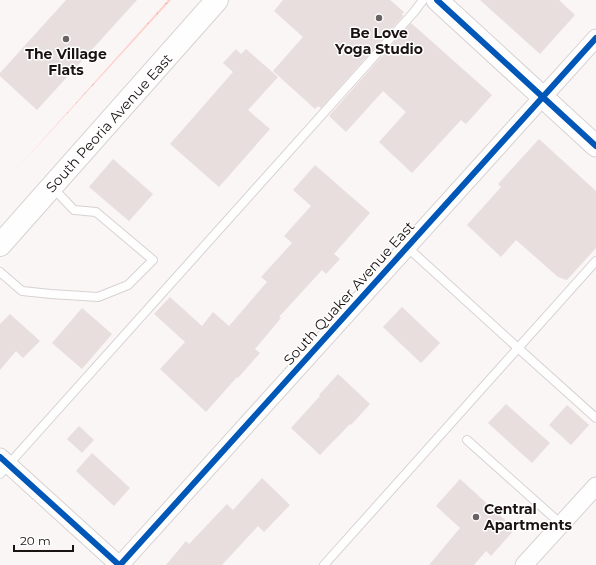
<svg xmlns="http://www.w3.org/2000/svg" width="596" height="565" font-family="Montserrat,sans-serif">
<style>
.park{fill:url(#park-crowns)}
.building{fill:#e7dedd}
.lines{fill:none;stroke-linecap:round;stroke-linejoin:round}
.service-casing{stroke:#d8d1d1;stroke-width:10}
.minor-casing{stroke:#d8d1d1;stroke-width:19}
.tertiary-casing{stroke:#d8d1d1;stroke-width:23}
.secondary-casing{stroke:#d8d1d1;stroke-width:24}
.service{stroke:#fefefe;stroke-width:8}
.minor{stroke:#fefefe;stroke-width:17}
.tertiary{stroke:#fefefe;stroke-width:21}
.secondary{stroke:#fefefe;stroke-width:22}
.cycleway-casing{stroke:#fff;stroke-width:8}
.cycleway{stroke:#0057b8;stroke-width:6}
.poi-dot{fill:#696262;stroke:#fff;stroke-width:1.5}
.labels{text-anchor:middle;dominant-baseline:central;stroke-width:3;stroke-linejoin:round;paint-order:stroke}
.poi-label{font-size:14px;font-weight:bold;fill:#1b1312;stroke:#fff}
.street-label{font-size:14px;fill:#1b1312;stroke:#fff}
</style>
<defs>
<pattern id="park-crowns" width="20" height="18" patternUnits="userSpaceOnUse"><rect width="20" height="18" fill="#fdd2cb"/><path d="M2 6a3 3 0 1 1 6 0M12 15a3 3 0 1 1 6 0" fill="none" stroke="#d8b3ad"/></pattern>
</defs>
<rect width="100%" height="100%" fill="#fbf6f6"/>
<path class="park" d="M 168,0 L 171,0 L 12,174 Z"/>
<g class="building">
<path d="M 66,0 L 137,0 L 37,110 L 0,76 L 0,73 Z"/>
<path d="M 283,0 L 390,0 L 404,12 L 402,14 L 403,16 L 321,108 L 318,106 L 315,109 L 273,71 L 303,37 L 274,11 Z"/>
<path d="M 480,0 L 559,0 L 575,15 L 540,54 Z"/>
<path d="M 411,23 L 492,95 L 466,124 L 461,120 L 412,173 L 379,142 L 406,112 L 383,91 L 346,132 L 329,116 Z"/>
<path d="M 236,49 L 241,54 L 246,49 L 278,77 L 248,110 L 270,129 L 219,187 L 170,144 L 233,72 L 223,63 Z"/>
<path d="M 539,139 L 596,191 L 596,248 L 567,280 L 558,277 L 516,240 L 501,257 L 467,225 L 501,187 L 498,184 Z"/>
<path d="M 113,159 L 153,194 L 129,221 L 89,187 Z"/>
<path d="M 315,165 L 370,213 L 334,254 L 340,259 L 326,274 L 322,270 L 279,317 L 281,318 L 255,349 L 260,353 L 238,378 L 237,377 L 206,412 L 160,369 L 185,342 L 154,314 L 170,297 L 202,326 L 213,312 L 229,326 L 267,282 L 261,277 L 292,243 L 284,236 L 311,206 L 293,190 Z"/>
<path d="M 402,307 L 440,343 L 421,363 L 383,327 Z"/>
<path d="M 82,308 L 112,334 L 82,369 L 52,343 Z"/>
<path d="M 10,314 L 40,341 L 23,358 L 16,351 L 0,370 L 0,324 Z"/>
<path d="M 338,374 L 370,404 L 351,425 L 350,424 L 320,455 L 291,428 L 320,396 L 319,395 Z"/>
<path d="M 506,404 L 550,443 L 532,463 L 488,423 Z"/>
<path d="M 567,405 L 589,425 L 571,445 L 549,425 Z"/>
<path d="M 79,426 L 94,440 L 82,453 L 67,439 Z"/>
<path d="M 92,453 L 130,488 L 114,506 L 76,471 Z"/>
<path d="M 262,478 L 290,505 L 264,532 L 258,526 L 222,565 L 166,565 L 186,541 L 189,544 L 227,504 L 233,510 Z"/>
<path d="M 460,479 L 515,529 L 491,556 L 486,551 L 474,565 L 429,565 L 460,528 L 436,506 Z"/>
</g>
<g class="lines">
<defs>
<g id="service">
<path d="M 407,247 L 518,348 L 596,418"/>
<path d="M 0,272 L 22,291 L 51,294 L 98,297 L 128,285 L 153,260 L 96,212 L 74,210 L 52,187"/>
<path d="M 467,440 L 561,524"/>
<path d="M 0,474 L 414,12 L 423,0"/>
<path d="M 324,565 L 596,261"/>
</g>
<g id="minor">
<path d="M 0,457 L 119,565"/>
<path d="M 120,565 L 596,38"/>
<path d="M 524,565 L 596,486"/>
</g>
<path id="tertiary" d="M 437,0 L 596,146"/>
<path id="secondary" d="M 0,245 L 217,0"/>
</defs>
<use href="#service" class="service-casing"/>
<use href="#minor" class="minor-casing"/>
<use href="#tertiary" class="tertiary-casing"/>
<use href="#secondary" class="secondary-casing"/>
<use href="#service" class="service"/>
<use href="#minor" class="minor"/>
<use href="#tertiary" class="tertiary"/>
<use href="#secondary" class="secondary"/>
<defs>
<g id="cycleway">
<path d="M 437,0 L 596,146"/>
<path d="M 0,457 L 119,565"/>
<path d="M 120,565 L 596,38"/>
</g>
</defs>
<use href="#cycleway" class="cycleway-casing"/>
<use href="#cycleway" class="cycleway"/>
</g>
<g class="poi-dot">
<circle cx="379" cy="18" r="4"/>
<circle cx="66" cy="39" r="4"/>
<circle cx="476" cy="517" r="4"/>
</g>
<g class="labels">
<g class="poi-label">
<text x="379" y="33">Be Love<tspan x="379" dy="16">Yoga Studio</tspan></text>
<text x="66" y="54">The Village<tspan x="66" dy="16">Flats</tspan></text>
<text x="484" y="509" text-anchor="start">Central<tspan x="484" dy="16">Apartments</tspan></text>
</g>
<g class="street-label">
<text transform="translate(109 123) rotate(-48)">South Peoria Avenue East</text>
<text transform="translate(349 293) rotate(-48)">South Quaker Avenue East</text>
</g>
</g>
<path d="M14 545v6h59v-6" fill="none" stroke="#1b1312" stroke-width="2"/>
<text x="20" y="545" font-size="12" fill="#1b1312" stroke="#ffffff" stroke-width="3" paint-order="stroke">20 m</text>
</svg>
